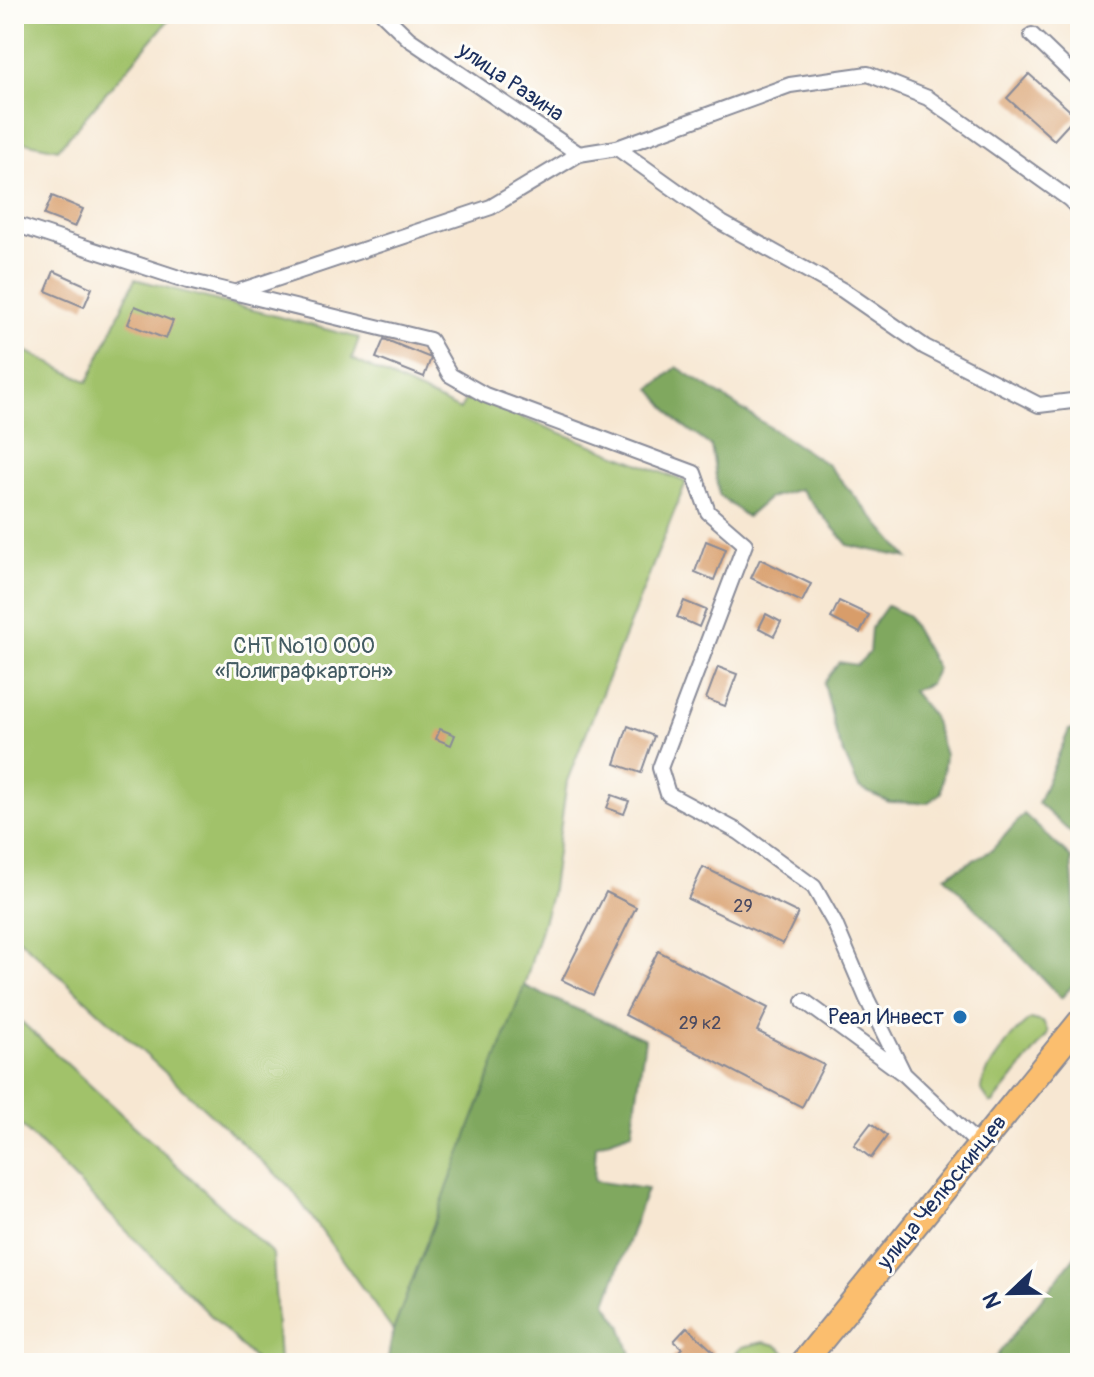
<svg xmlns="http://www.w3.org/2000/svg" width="1094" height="1377" font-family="Pangolin,sans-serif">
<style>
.green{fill:#a1c26a;stroke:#5e7864;stroke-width:2}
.forest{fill:#80a85e;stroke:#4e6c5e;stroke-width:2}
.building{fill:#d89d6a}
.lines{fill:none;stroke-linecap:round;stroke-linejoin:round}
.minor-casing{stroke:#898b98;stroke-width:18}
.primary-casing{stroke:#898b98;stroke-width:28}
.minor{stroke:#fff;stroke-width:14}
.primary{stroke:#fbbe6e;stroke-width:24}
.poi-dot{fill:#1f6fb2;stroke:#fdfcf7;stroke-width:3}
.labels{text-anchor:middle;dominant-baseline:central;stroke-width:6;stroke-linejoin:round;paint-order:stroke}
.number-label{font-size:18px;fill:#4a4a61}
.street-label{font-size:22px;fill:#1b2f5e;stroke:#fdfcf7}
.park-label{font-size:22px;fill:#435b62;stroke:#fdfcf7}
.poi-label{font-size:22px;fill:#1b2f5e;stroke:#fdfcf7;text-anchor:end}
</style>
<rect width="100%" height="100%" fill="#fdfcf7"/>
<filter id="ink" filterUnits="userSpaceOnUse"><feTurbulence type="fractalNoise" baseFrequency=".0125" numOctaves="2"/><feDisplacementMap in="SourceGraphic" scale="16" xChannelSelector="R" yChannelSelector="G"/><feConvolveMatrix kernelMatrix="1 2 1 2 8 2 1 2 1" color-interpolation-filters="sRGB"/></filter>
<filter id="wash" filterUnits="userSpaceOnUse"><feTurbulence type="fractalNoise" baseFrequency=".006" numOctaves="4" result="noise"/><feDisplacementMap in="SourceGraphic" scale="32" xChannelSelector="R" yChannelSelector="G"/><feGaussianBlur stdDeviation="1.8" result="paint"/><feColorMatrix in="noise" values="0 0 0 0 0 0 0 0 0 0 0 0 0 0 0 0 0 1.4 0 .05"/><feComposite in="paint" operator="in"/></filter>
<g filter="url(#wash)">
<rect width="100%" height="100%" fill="#f7e7d2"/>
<g class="green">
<path d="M 14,14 L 174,14 L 58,149 L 14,140 Z"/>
<path d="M 135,279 L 359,338 L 352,359 L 460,410 L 467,396 L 686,482 L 567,781 L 551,895 L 517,1010 L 393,1331 L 290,1187 L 14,934 L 14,345 L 88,382 Z"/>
<path d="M 14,1015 L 273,1254 L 279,1363 L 258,1363 L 14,1118 Z"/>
<path d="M 1031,1019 L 1043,1022 L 1048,1032 L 1046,1037 L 993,1103 L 990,1103 L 981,1090 C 981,1073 1016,1028 1031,1019 Z"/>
<path d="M 764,1342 L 776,1345 L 785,1352 L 776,1363 L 726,1363 L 742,1347 Z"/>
</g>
<g class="forest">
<path d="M 677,367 L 828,465 L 908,558 L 848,545 L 800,489 L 769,498 L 747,517 L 719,495 L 711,446 L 678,422 L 651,389 Z"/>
<path d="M 887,606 L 907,615 L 937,668 L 929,684 L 912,691 L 932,715 L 945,755 L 941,793 L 928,803 L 889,802 L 859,788 L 837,738 L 824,683 L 839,662 L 857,665 L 869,653 L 871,628 Z"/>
<path d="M 1080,728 L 1080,841 L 1038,803 L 1069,730 Z"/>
<path d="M 1024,814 L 1071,858 L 1080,978 L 1061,998 L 945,876 L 992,850 Z"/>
<path d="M 524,986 L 645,1039 L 632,1132 L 596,1145 L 594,1181 L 647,1189 L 606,1303 L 621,1325 L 634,1363 L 387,1363 L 393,1331 Z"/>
<path d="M 1080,1250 L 1080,1363 L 991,1363 Z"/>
</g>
<g id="blocks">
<g class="building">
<path d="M 1029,74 L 1076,116 L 1054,140 L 1007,98 Z"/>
<path d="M 52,196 L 83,209 L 75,227 L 44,215 Z"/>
<path d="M 54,271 L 92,288 L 84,307 L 46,291 Z"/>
<path d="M 135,306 L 173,321 L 166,339 L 128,324 Z"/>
<path d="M 384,339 L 431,358 L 424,377 L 376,358 Z"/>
<path d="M 706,541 L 726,549 L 714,580 L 695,572 Z"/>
<path d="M 760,559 L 811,584 L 802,602 L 751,578 Z"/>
<path d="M 684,601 L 706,610 L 699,627 L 677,617 Z"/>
<path d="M 839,601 L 869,615 L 860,633 L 831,618 Z"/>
<path d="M 766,614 L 781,622 L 774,636 L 759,628 Z"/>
<path d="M 718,667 L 737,674 L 725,706 L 706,699 Z"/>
<path d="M 628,726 L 654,736 L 641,773 L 615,764 Z"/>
<path d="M 440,729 L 455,735 L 451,745 L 436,739 Z"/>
<path d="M 612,795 L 629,801 L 624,814 L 607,808 Z"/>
<path d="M 703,867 L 798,913 L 783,944 L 688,899 Z"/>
<path d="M 606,892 L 636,907 L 593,995 L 562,980 Z"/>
<path d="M 658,951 L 768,1008 L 757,1031 L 824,1065 L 802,1107 L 625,1015 Z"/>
<path d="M 871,1123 L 887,1136 L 871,1158 L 854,1145 Z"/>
<path d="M 687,1327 L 714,1352 L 703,1363 L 693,1357 L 688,1363 L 668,1363 L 682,1348 L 674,1341 Z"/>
</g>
</g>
</g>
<g filter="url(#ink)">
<use href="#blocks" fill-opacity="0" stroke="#898b98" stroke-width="2"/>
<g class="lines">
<defs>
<g id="minor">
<path d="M 383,14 L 409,39 L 579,154"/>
<path d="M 1032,35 L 1080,81"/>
<path d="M 617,148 L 790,85 L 868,74 L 928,98 L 1069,199 L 1080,210"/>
<path d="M 14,224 L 188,281 L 430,340 L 450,375 L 485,395 L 694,473 L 708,512 L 745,544 L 660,768 L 668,794 L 739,832 L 814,887 L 835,924 L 867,999 L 904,1074 L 980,1146"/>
<path d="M 240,291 L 491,207 L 579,154 L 617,148 L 722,223 L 844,291 L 925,347 L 1039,405 L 1080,400"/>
<path d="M 804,1001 L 901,1072"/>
</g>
<path id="primary" d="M 803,1363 L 1080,1022"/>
</defs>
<use href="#minor" class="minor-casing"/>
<use href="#primary" class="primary-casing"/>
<use href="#minor" class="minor"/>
<use href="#primary" class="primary"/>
</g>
</g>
<circle class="poi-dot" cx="960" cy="1017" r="8"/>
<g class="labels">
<g class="number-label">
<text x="743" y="906">29</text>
<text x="700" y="1023">29 к2</text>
</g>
<g class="street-label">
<text transform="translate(511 82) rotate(34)">улица Разина</text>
<text transform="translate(942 1192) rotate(-51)">улица Челюскинцев</text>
</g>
<g class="park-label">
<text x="304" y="646">СНТ №10 ООО<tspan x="304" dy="25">«Полиграфкартон»</tspan></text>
</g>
<g class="poi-label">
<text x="944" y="1017">Реал Инвест</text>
</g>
</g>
<rect width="1094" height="1377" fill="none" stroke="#fdfcf7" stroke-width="48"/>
<g transform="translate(1010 1293) rotate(248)" stroke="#fdfcf7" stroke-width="6" paint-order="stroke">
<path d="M0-6L14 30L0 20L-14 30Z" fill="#1b2f5e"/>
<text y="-12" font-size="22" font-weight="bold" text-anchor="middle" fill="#1b2f5e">N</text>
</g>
</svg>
